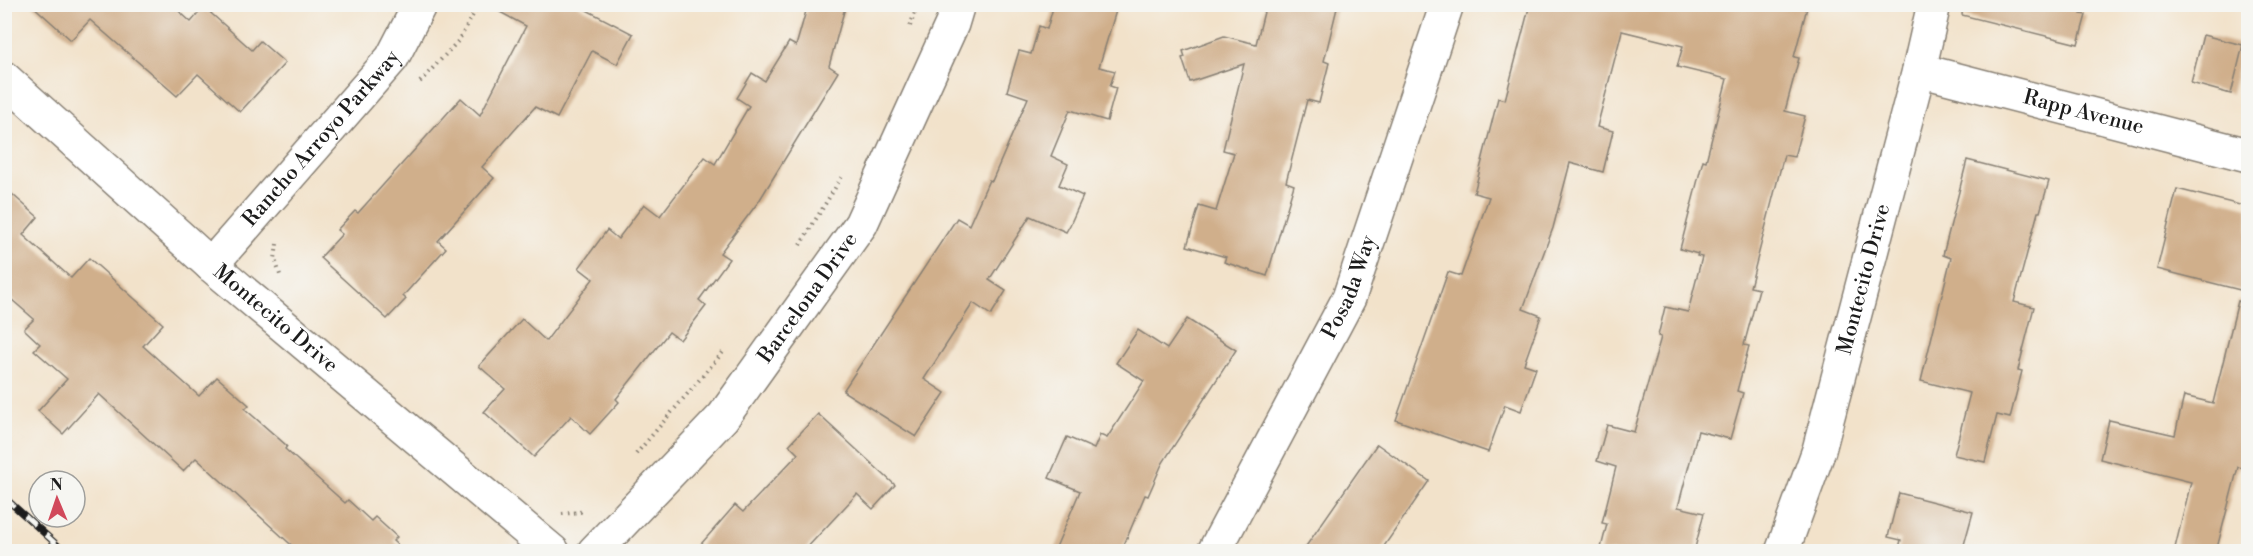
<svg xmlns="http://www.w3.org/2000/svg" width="2253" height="556" font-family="'Libre Bodoni',serif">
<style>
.building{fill:#d0af8b}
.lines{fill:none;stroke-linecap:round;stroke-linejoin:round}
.street-casing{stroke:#877f73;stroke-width:36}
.path{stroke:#877f73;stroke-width:4;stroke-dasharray:1.5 4.5;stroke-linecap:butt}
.street{stroke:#fff;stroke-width:33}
.rail-casing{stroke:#1c1c1c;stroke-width:7}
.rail{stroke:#f6f6f2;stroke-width:4.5;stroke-dasharray:14;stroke-linecap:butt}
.labels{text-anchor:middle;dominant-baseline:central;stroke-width:4.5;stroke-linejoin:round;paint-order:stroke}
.street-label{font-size:21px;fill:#1c1c1c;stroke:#f6f6f2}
</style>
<rect width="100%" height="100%" fill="#f6f6f2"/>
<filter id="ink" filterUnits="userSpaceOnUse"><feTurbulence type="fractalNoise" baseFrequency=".0167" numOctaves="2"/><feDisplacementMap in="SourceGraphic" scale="12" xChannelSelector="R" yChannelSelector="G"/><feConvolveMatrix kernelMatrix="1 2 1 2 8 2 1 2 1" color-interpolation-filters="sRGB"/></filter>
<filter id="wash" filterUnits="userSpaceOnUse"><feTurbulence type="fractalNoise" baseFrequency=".008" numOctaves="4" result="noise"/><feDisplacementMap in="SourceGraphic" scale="24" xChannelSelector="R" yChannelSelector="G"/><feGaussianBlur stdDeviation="1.35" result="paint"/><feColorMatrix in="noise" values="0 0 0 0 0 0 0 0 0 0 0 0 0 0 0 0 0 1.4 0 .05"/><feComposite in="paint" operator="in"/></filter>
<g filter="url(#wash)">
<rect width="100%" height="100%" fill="#f2e2ca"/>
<g id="blocks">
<g class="building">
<path d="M 31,4 L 171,4 L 191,22 L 204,7 L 252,50 L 260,41 L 285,63 L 240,112 L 198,74 L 177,96 L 90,20 L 71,40 Z"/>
<path d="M 485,4 L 575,4 L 633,34 L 617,64 L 592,51 L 557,118 L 535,107 L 482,167 L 494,178 L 438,241 L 446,248 L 403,296 L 406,299 L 387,319 L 320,258 L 342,234 L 337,230 L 355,211 L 358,213 L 461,98 L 480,115 L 526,26 Z"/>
<path d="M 808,4 L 846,4 L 829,66 L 838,72 L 759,201 L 720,253 L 729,259 L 699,300 L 706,306 L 680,340 L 669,332 L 616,399 L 619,402 L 590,434 L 571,416 L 534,457 L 484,412 L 505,389 L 479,366 L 522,319 L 546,341 L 593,279 L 579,268 L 607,230 L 618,239 L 644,204 L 660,216 L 705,157 L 715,164 L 749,106 L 737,98 L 752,73 L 765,81 L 789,42 L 796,46 Z"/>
<path d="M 1054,4 L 1118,4 L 1099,67 L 1115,71 L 1110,86 L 1116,88 L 1107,121 L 1070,110 L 1051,156 L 1068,164 L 1059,185 L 1083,196 L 1070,225 L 1066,232 L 1030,216 L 989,280 L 1006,291 L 991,315 L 973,303 L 924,379 L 945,393 L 916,437 L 843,391 L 957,218 L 969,225 L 989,180 L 992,181 L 1028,98 L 1007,91 L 1019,51 L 1031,54 L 1039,26 L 1047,29 Z"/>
<path d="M 1266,4 L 1338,4 L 1324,61 L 1329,63 L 1319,103 L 1307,100 L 1286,182 L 1294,185 L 1267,276 L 1224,262 L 1226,257 L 1187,246 L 1199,206 L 1216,211 L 1234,153 L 1223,150 L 1244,64 L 1190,82 L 1182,58 L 1185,57 L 1183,51 L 1224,36 L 1256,44 Z"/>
<path d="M 1530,4 L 1808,4 L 1794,57 L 1799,58 L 1785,111 L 1805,116 L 1794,157 L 1784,155 L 1750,287 L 1759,289 L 1744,345 L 1749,346 L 1737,391 L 1743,393 L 1730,439 L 1698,431 L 1678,507 L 1704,513 L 1694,552 L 1600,552 L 1607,524 L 1602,523 L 1616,467 L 1597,461 L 1607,425 L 1634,432 L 1661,337 L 1658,336 L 1665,307 L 1688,312 L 1702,257 L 1697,256 L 1698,254 L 1680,249 L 1703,160 L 1706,161 L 1727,79 L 1677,67 L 1683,46 L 1622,31 L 1597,127 L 1613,131 L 1603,172 L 1570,163 L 1553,228 L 1523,309 L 1541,316 L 1524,364 L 1536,368 L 1521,411 L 1505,405 L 1488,452 L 1396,420 L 1448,272 L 1461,276 L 1489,197 L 1474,193 L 1498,98 L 1505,100 Z"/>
<path d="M 1963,4 L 2083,4 L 2081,14 L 2086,15 L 2078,44 L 1962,15 Z"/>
<path d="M 2203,35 L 2243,45 L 2231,94 L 2191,83 Z"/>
<path d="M 1967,160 L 2049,181 L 2040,212 L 2038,212 L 2014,302 L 2034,307 L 2018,370 L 2022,371 L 2010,418 L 1997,415 L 1985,462 L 1954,455 L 1970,393 L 1921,381 L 1951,258 L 1943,255 Z"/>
<path d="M 4,187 L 38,217 L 23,235 L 71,278 L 89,258 L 163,324 L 143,346 L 199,396 L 217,377 L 249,405 L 245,409 L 287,446 L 285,449 L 345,503 L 348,500 L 371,521 L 375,517 L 397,537 L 393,541 L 405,552 L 299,552 L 196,458 L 183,471 L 99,394 L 63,434 L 38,411 L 67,379 L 34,350 L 40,344 L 24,329 L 34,319 L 4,293 Z"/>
<path d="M 2177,189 L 2248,207 L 2248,292 L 2157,269 Z"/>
<path d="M 2238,301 L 2248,303 L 2248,465 L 2244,463 L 2243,468 L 2238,467 L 2216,552 L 2174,552 L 2191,482 L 2100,459 L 2109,420 L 2175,435 L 2184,396 L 2213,403 Z"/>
<path d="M 1187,319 L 1236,350 L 1162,464 L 1148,496 L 1145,495 L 1121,552 L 1054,552 L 1080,491 L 1049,478 L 1067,437 L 1094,449 L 1100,435 L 1107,438 L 1144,381 L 1116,363 L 1138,330 L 1167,349 Z"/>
<path d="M 818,414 L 895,485 L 873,509 L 857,494 L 803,552 L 694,552 L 735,505 L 743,512 L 798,454 L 789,445 Z"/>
<path d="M 1377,444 L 1429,481 L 1380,552 L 1302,552 Z"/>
<path d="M 1899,493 L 1973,512 L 1962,552 L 1898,552 L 1901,540 L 1888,537 Z"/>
</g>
</g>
</g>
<g filter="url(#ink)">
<use href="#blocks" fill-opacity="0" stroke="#877f73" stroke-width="1.5"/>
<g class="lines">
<defs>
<g id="street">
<path id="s1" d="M 1919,70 L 2248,155"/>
<path id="s2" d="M 4,78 L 211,265 L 553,552"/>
<path id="s3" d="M 211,265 L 392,58 L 420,4"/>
<path id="s4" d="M 594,552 L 723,417 L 861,224 L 952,24 L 958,4"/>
<path id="s5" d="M 1214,552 L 1349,298 L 1447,4"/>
<path id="s6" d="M 1782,552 L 1819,450 L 1919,70 L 1934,4"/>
</g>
</defs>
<use href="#street" class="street-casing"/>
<g class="path">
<path d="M 910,26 L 918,4"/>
<path d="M 420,82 L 459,40 L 479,4"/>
<path d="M 277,244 L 275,259 L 281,278"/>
<path d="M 800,245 L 843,175"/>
<path d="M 636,454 L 724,351"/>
<path d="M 562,514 L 580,512 L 583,510"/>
</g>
<use href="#street" class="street"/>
<defs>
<path id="rail" d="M 4,497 L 65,552"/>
</defs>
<use href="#rail" class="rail-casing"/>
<use href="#rail" class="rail"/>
</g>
</g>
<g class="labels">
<g class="street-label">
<text stroke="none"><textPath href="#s1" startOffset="170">Rapp Avenue</textPath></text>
<text stroke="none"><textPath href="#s3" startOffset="168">Rancho Arroyo Parkway</textPath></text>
<text stroke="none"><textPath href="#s6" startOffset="285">Montecito Drive</textPath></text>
<text stroke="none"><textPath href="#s5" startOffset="298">Posada Way</textPath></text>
<text stroke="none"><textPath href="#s4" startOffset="333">Barcelona Drive</textPath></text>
<text stroke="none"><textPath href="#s2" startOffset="363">Montecito Drive</textPath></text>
</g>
</g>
<rect width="2253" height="556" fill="none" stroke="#f6f6f2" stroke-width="24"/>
<g transform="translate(57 499) rotate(358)"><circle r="28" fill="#f6f6f2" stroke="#9f9f9c" stroke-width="1.5"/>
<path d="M0-4.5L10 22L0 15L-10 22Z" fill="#d1495b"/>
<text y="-9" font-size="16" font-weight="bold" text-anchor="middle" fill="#1c1c1c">N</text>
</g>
</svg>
